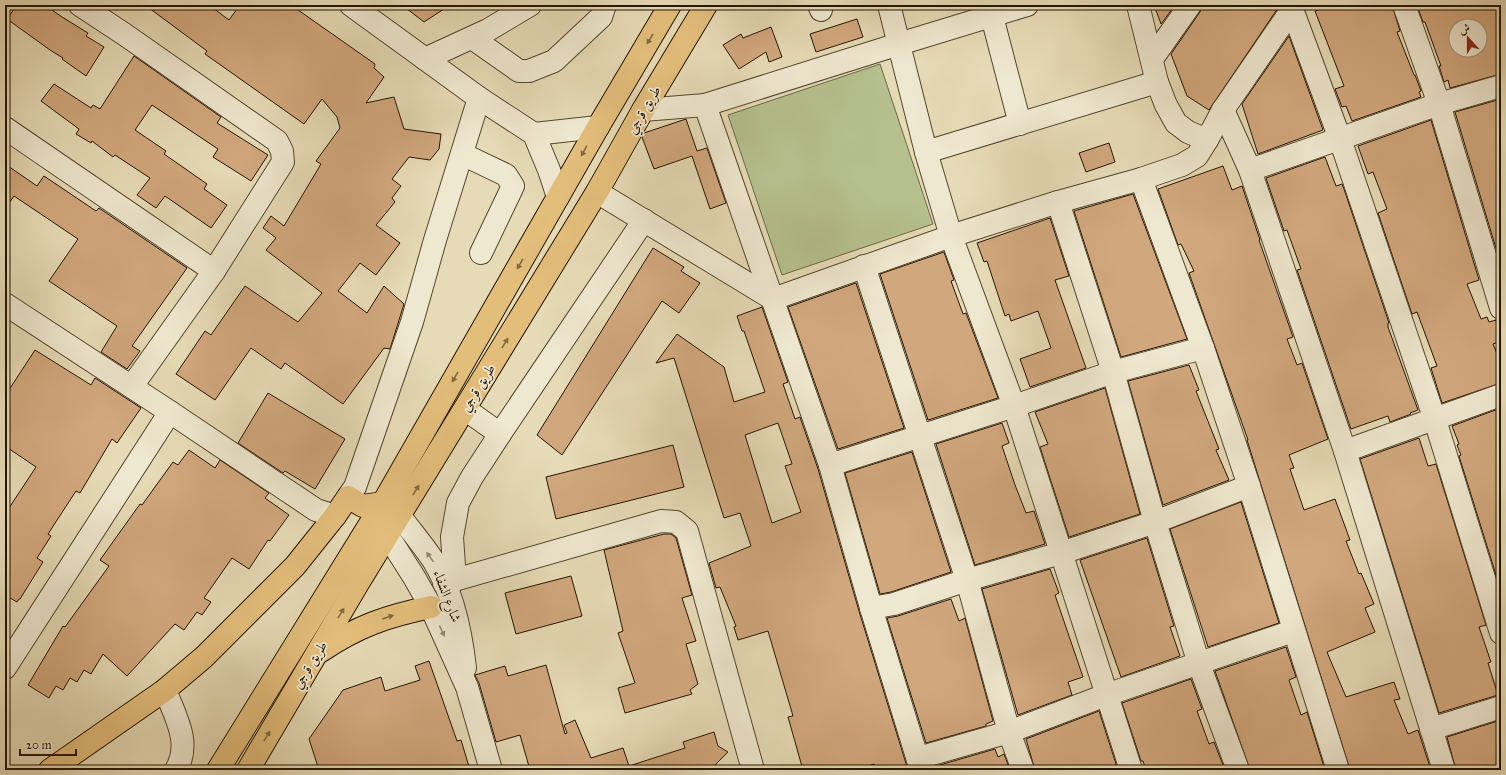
<svg xmlns="http://www.w3.org/2000/svg" width="1506" height="775" font-family="'IM FELL Great Primer',Amiri,serif">
<style>
.garden{fill:#b5c08e;stroke:#6c6a47}
.building{fill:#d1a77d;stroke:#241500;fill-rule:evenodd}
.lines{fill:none;stroke-linecap:round;stroke-linejoin:round}
.minor-casing{stroke:#54462e;stroke-width:24}
.major-casing{stroke:#241500;stroke-width:24}
.highway-casing{stroke:#241500;stroke-width:24}
.minor{stroke:#efe8d0;stroke-width:22}
.major{stroke:#e3be7b;stroke-width:22}
.highway{stroke:#e3be7b;stroke-width:22}
.oneway{fill:#846a3e}
.oneway2{fill:#948972}
.labels{text-anchor:middle;dominant-baseline:central;stroke-width:3.5;stroke-linejoin:round;paint-order:stroke}
.street-label{font-size:14px;fill:#241500;stroke:#efe8d0}
</style>
<rect width="100%" height="100%" fill="#e6dbb6"/>
<filter id="stains"><feTurbulence type="fractalNoise" baseFrequency=".005" numOctaves="4"/><feColorMatrix values="0 0 0 0 .2 0 0 0 0 .09 0 0 0 0 .02 0 0 0 .5 -.17"/></filter>
<radialGradient id="worn" r=".72"><stop offset=".6" stop-color="#630" stop-opacity="0"/><stop offset="1" stop-color="#630" stop-opacity=".3"/></radialGradient>
<path class="garden" d="M 880,64 L 933,224 L 782,275 L 728,115 Z"/>
<g class="building">
<path d="M 17,5 L 45,5 L 62,17 L 88,33 L 86,36 L 104,47 L 86,76 L 62,59 L 63,58 L 50,50 L 7,19 Z"/>
<path d="M 145,5 L 209,5 L 229,20 L 240,5 L 291,5 L 375,64 L 374,68 L 384,77 L 366,103 L 394,97 L 404,129 L 441,134 L 439,149 L 430,160 L 409,157 L 392,179 L 401,186 L 392,198 L 395,202 L 376,225 L 400,243 L 376,275 L 360,263 L 338,291 L 367,313 L 384,286 L 404,304 L 390,349 L 384,348 L 343,404 L 285,363 L 281,369 L 251,348 L 215,400 L 176,374 L 205,331 L 211,335 L 245,286 L 298,322 L 322,293 L 266,250 L 276,238 L 263,228 L 271,216 L 284,226 L 321,164 L 316,161 L 340,128 L 337,117 L 322,99 L 304,124 L 205,54 L 207,51 Z"/>
<path d="M 402,5 L 450,5 L 424,22 Z"/>
<path d="M 1154,5 L 1175,5 L 1161,24 Z"/>
<path d="M 1202,5 L 1280,5 L 1209,110 L 1187,96 L 1171,54 L 1200,12 Z"/>
<path d="M 1331,5 L 1392,5 L 1400,31 L 1397,32 L 1414,75 L 1415,75 L 1421,91 L 1419,92 L 1421,97 L 1352,121 L 1346,106 L 1342,107 L 1335,89 L 1344,86 L 1315,11 Z"/>
<path d="M 1417,5 L 1501,5 L 1501,74 L 1450,88 L 1448,80 L 1444,82 L 1439,66 L 1441,66 L 1425,22 L 1423,22 ZM 1456,26 L 1480,26 L 1480,50 L 1456,50 Z"/>
<path d="M 857,19 L 863,37 L 816,52 L 810,34 Z"/>
<path d="M 771,27 L 782,57 L 769,62 L 766,52 L 739,69 L 723,45 L 741,34 L 743,38 Z"/>
<path d="M 1289,36 L 1323,130 L 1258,154 L 1242,104 Z"/>
<path d="M 134,56 L 221,117 L 217,123 L 268,155 L 251,181 L 213,157 L 218,149 L 152,105 L 135,130 L 166,151 L 164,154 L 207,184 L 204,189 L 227,205 L 211,228 L 165,196 L 156,208 L 137,195 L 150,178 L 115,155 L 113,157 L 92,141 L 91,143 L 76,134 L 79,129 L 41,101 L 54,84 L 91,108 L 93,105 L 100,109 Z"/>
<path d="M 1501,99 L 1501,265 L 1455,112 Z"/>
<path d="M 686,119 L 697,151 L 707,148 L 726,203 L 710,209 L 692,156 L 654,169 L 642,137 L 644,133 Z"/>
<path d="M 1431,120 L 1479,280 L 1467,284 L 1481,319 L 1487,317 L 1489,322 L 1496,320 L 1501,333 L 1501,341 L 1493,344 L 1501,364 L 1501,383 L 1442,403 L 1431,368 L 1437,366 L 1417,312 L 1412,314 L 1378,213 L 1387,209 L 1373,172 L 1368,174 L 1358,146 Z"/>
<path d="M 1109,143 L 1115,162 L 1086,172 L 1079,153 Z"/>
<path d="M 1325,157 L 1336,186 L 1342,184 L 1344,189 L 1389,323 L 1388,323 L 1388,327 L 1418,410 L 1410,413 L 1411,414 L 1390,422 L 1388,416 L 1351,429 L 1297,270 L 1301,269 L 1287,230 L 1284,231 L 1266,178 Z"/>
<path d="M 5,164 L 37,186 L 44,176 L 96,211 L 99,208 L 187,268 L 132,346 L 140,351 L 127,369 L 101,352 L 117,326 L 49,281 L 78,239 L 14,196 L 5,209 Z"/>
<path d="M 1223,166 L 1232,190 L 1242,186 L 1260,240 L 1259,240 L 1293,337 L 1287,339 L 1297,365 L 1302,363 L 1328,439 L 1289,455 L 1294,468 L 1290,469 L 1304,510 L 1335,499 L 1350,540 L 1346,541 L 1359,574 L 1361,573 L 1374,604 L 1365,608 L 1375,632 L 1327,652 L 1346,697 L 1394,682 L 1400,699 L 1394,700 L 1408,734 L 1418,730 L 1431,770 L 1350,770 L 1247,440 L 1248,440 L 1189,273 L 1194,271 L 1181,244 L 1178,245 L 1158,189 Z"/>
<path d="M 1133,194 L 1187,339 L 1121,357 L 1074,211 Z"/>
<path d="M 1050,218 L 1069,276 L 1055,280 L 1086,368 L 1030,387 L 1020,359 L 1051,348 L 1038,311 L 1011,321 L 1009,314 L 1005,316 L 987,261 L 984,262 L 977,243 Z"/>
<path d="M 653,248 L 684,267 L 681,271 L 700,283 L 679,313 L 662,301 L 562,455 L 537,435 Z"/>
<path d="M 944,252 L 954,280 L 951,281 L 963,314 L 966,313 L 998,398 L 928,420 L 880,274 Z"/>
<path d="M 856,283 L 904,428 L 838,449 L 788,307 Z"/>
<path d="M 762,307 L 788,382 L 783,384 L 795,419 L 800,417 L 818,469 L 859,611 L 908,770 L 876,770 L 874,764 L 857,770 L 803,770 L 788,717 L 793,716 L 768,631 L 738,640 L 734,627 L 736,626 L 720,587 L 716,588 L 709,563 L 751,546 L 740,513 L 724,518 L 674,358 L 656,363 L 677,334 L 724,367 L 734,402 L 765,392 L 744,331 L 742,331 L 737,316 ZM 778,423 L 792,464 L 785,466 L 801,512 L 772,523 L 745,435 Z"/>
<path d="M 35,350 L 91,385 L 95,378 L 141,408 L 117,443 L 112,439 L 80,493 L 76,491 L 48,534 L 51,536 L 37,558 L 43,562 L 20,599 L 19,599 L 17,602 L 5,595 L 5,514 L 36,467 L 5,446 L 5,396 Z"/>
<path d="M 1189,365 L 1199,390 L 1196,391 L 1219,449 L 1216,450 L 1229,480 L 1163,505 L 1128,381 Z"/>
<path d="M 1105,388 L 1140,514 L 1069,537 L 1040,447 L 1048,444 L 1035,412 Z"/>
<path d="M 268,393 L 345,439 L 315,489 L 285,471 L 283,473 L 238,443 Z"/>
<path d="M 1501,408 L 1501,591 L 1459,456 L 1461,455 L 1457,445 L 1459,444 L 1452,426 Z"/>
<path d="M 1002,423 L 1009,443 L 1002,446 L 1015,485 L 1026,513 L 1034,511 L 1045,544 L 975,565 L 936,444 Z"/>
<path d="M 1419,438 L 1428,466 L 1436,464 L 1486,625 L 1479,627 L 1491,662 L 1488,663 L 1498,695 L 1439,713 L 1360,459 Z"/>
<path d="M 673,445 L 684,487 L 556,519 L 546,477 Z"/>
<path d="M 189,450 L 215,468 L 220,460 L 269,493 L 265,498 L 289,515 L 270,541 L 268,540 L 249,569 L 232,558 L 204,598 L 211,602 L 202,615 L 197,612 L 184,630 L 175,624 L 127,676 L 103,654 L 91,674 L 84,670 L 77,682 L 70,678 L 63,690 L 56,686 L 49,698 L 28,685 L 63,626 L 65,627 L 109,566 L 100,560 L 140,504 L 142,505 L 173,462 L 178,465 Z"/>
<path d="M 912,452 L 951,572 L 891,592 L 880,594 L 845,473 Z"/>
<path d="M 1241,502 L 1279,623 L 1208,647 L 1170,529 Z"/>
<path d="M 664,534 L 671,534 L 676,538 L 692,595 L 682,598 L 696,641 L 686,644 L 698,684 L 690,690 L 692,694 L 625,713 L 618,688 L 635,683 L 618,633 L 623,631 L 604,550 Z"/>
<path d="M 1147,538 L 1174,626 L 1170,627 L 1180,656 L 1121,677 L 1080,560 Z"/>
<path d="M 1050,569 L 1059,593 L 1055,595 L 1083,677 L 1068,682 L 1072,695 L 1018,715 L 982,589 Z"/>
<path d="M 571,576 L 582,616 L 516,634 L 505,593 Z"/>
<path d="M 951,599 L 959,621 L 965,618 L 993,721 L 986,724 L 986,726 L 926,743 L 887,618 L 898,616 Z"/>
<path d="M 1286,647 L 1296,677 L 1289,680 L 1301,715 L 1307,712 L 1325,770 L 1250,770 L 1215,671 Z"/>
<path d="M 429,661 L 457,741 L 461,740 L 470,770 L 319,770 L 309,739 L 343,690 L 381,677 L 385,691 L 420,680 L 415,666 Z"/>
<path d="M 546,665 L 565,734 L 567,733 L 564,725 L 575,720 L 591,758 L 623,748 L 629,766 L 685,748 L 683,742 L 714,732 L 718,746 L 728,752 L 710,770 L 565,770 L 565,767 L 558,770 L 530,770 L 520,735 L 496,742 L 479,683 L 475,675 L 505,666 L 508,676 Z"/>
<path d="M 1191,679 L 1202,709 L 1197,711 L 1209,744 L 1214,742 L 1225,770 L 1146,770 L 1143,761 L 1141,761 L 1122,703 Z"/>
<path d="M 1099,711 L 1118,770 L 1035,770 L 1026,739 Z"/>
<path d="M 1501,720 L 1501,770 L 1456,770 L 1447,737 Z"/>
<path d="M 995,749 L 998,757 L 1004,754 L 1010,770 L 933,770 L 933,767 Z"/>
</g>
<g class="lines">
<defs>
<g id="minor">
<path d="M 80,5 L 124,34 L 277,141 L 282,151 L 283,162 L 214,271 L 132,386"/>
<path d="M 351,5 L 479,98 L 534,134 L 549,170 L 558,197"/>
<path d="M 819,5 L 821,10"/>
<path d="M 889,5 L 926,152 L 951,236 L 1014,406 L 1131,770"/>
<path d="M 989,5 L 1020,124"/>
<path d="M 1138,5 L 1157,82 L 1166,105 L 1176,123 L 1188,132 L 1207,140"/>
<path d="M 1404,5 L 1439,104 L 1501,308"/>
<path d="M 1292,9 L 1340,139 L 1435,420 L 1501,633"/>
<path d="M 472,38 L 519,71 L 529,71 L 554,61 L 601,17 L 605,5"/>
<path d="M 425,59 L 488,30 L 530,5"/>
<path d="M 1152,59 L 1190,5"/>
<path d="M 705,105 L 899,44 L 1027,5"/>
<path d="M 643,110 L 705,105 L 830,465 L 872,611 L 921,770"/>
<path d="M 1223,110 L 1250,170 L 1345,451 L 1444,770"/>
<path d="M 5,128 L 214,271"/>
<path d="M 534,134 L 598,127"/>
<path d="M 926,152 L 1157,82"/>
<path d="M 462,154 L 506,175 L 513,186 L 481,253"/>
<path d="M 1250,170 L 1439,104 L 1501,86"/>
<path d="M 1141,179 L 1203,348 L 1249,486 L 1338,770"/>
<path d="M 597,192 L 773,299"/>
<path d="M 1058,202 L 1113,372 L 1155,522 L 1199,664 L 1238,770"/>
<path d="M 864,266 L 967,580 L 1009,732 L 1023,770"/>
<path d="M 773,299 L 951,236 L 1058,202 L 1141,179 L 1182,165 L 1197,156 L 1207,140 L 1223,110 L 1295,5"/>
<path d="M 5,304 L 170,412 L 316,510 L 335,516"/>
<path d="M 465,409 L 500,434"/>
<path d="M 1345,451 L 1501,395"/>
<path d="M 830,465 L 1014,406 L 1113,372 L 1203,348"/>
<path d="M 348,497 L 355,487 L 412,322 L 435,240 L 479,98"/>
<path d="M 400,516 C 411,531 423,545 433,560 C 453,592 461,631 465,668"/>
<path d="M 388,536 L 414,577 L 431,607 L 467,687 L 491,770"/>
<path d="M 455,580 L 452,537 L 458,503 L 472,477 L 500,434 L 644,220"/>
<path d="M 444,583 L 661,521 L 676,522 L 687,531 L 753,770"/>
<path d="M 871,608 L 894,604 L 967,580 L 1061,553 L 1155,522 L 1249,486"/>
<path d="M 5,668 L 170,412"/>
<path d="M 165,690 C 175,716 192,743 176,770"/>
<path d="M 1431,729 L 1501,707"/>
<path d="M 918,758 L 1009,732 L 1106,695 L 1293,631"/>
</g>
<path id="major" d="M 50,770 L 165,690 L 204,657 L 295,566 L 335,516 L 348,497 L 363,506 L 383,503 L 395,512"/>
<g id="highway">
<path d="M 321,651 C 358,626 387,616 431,607"/>
<path d="M 218,770 L 383,503 L 598,127 L 670,5"/>
<path d="M 248,770 L 357,585 L 597,192 L 643,110 L 706,5"/>
</g>
</defs>
<use href="#minor" class="minor-casing"/>
<use href="#major" class="major-casing"/>
<use href="#highway" class="highway-casing"/>
<use href="#minor" class="minor"/>
<use href="#major" class="major"/>
<use href="#highway" class="highway"/>
</g>
<defs><path id="oneway-solid" d="M-6-.8H1V-3.2L6.5 0L1 3.2V.8H-6Z"/></defs>
<g class="oneway">
<use href="#oneway-solid" transform="translate(650 39) rotate(121)"/>
<use href="#oneway-solid" transform="translate(584 151) rotate(119)"/>
<use href="#oneway-solid" transform="translate(520 264) rotate(120)"/>
<use href="#oneway-solid" transform="translate(505 343) rotate(-59)"/>
<use href="#oneway-solid" transform="translate(455 377) rotate(120)"/>
<use href="#oneway-solid" transform="translate(416 490) rotate(-59)"/>
<use href="#oneway-solid" transform="translate(341 613) rotate(-59)"/>
<use href="#oneway-solid" transform="translate(388 617) rotate(-19)"/>
<use href="#oneway-solid" transform="translate(267 736) rotate(-59)"/>
</g>
<g class="oneway2">
<use href="#oneway-solid" transform="translate(430 557) rotate(-126)"/>
<use href="#oneway-solid" transform="translate(442 631) rotate(65)"/>
</g>
<g class="labels">
<g class="street-label">
<text transform="translate(644 110) rotate(-60)">طريق قرجي</text>
<text transform="translate(478 388) rotate(-59)">طريق قرجي</text>
<text transform="translate(447 596) rotate(69)">شارع الشفاء</text>
<text transform="translate(310 665) rotate(-59)">طريق قرجي</text>
</g>
</g>
<rect width="1506" height="775" fill="none" stroke="#e6dbb6" stroke-width="20"/>
<rect x="6" y="6" width="1494" height="763" fill="none" stroke="#241500" stroke-width="2"/>
<rect x="10" y="10" width="1486" height="755" fill="none" stroke="#241500"/>
<g transform="translate(1468 38) rotate(339)"><circle r="19" fill="#efe8d0" stroke="#9e947d"/>
<path d="M0-3L7 15L0 10L-7 15Z" fill="#8f2418"/>
<text y="-6" font-size="11" font-weight="bold" text-anchor="middle" fill="#241500">ش</text>
</g>
<path d="M20 749v6h56v-6" fill="none" stroke="#241500" stroke-width="2"/>
<text x="26" y="749" font-size="12" fill="#241500" stroke="#efe8d0" stroke-width="3" paint-order="stroke">20 m</text>
<rect width="100%" height="100%" filter="url(#stains)"/>
<rect width="100%" height="100%" fill="url(#worn)"/>
</svg>
